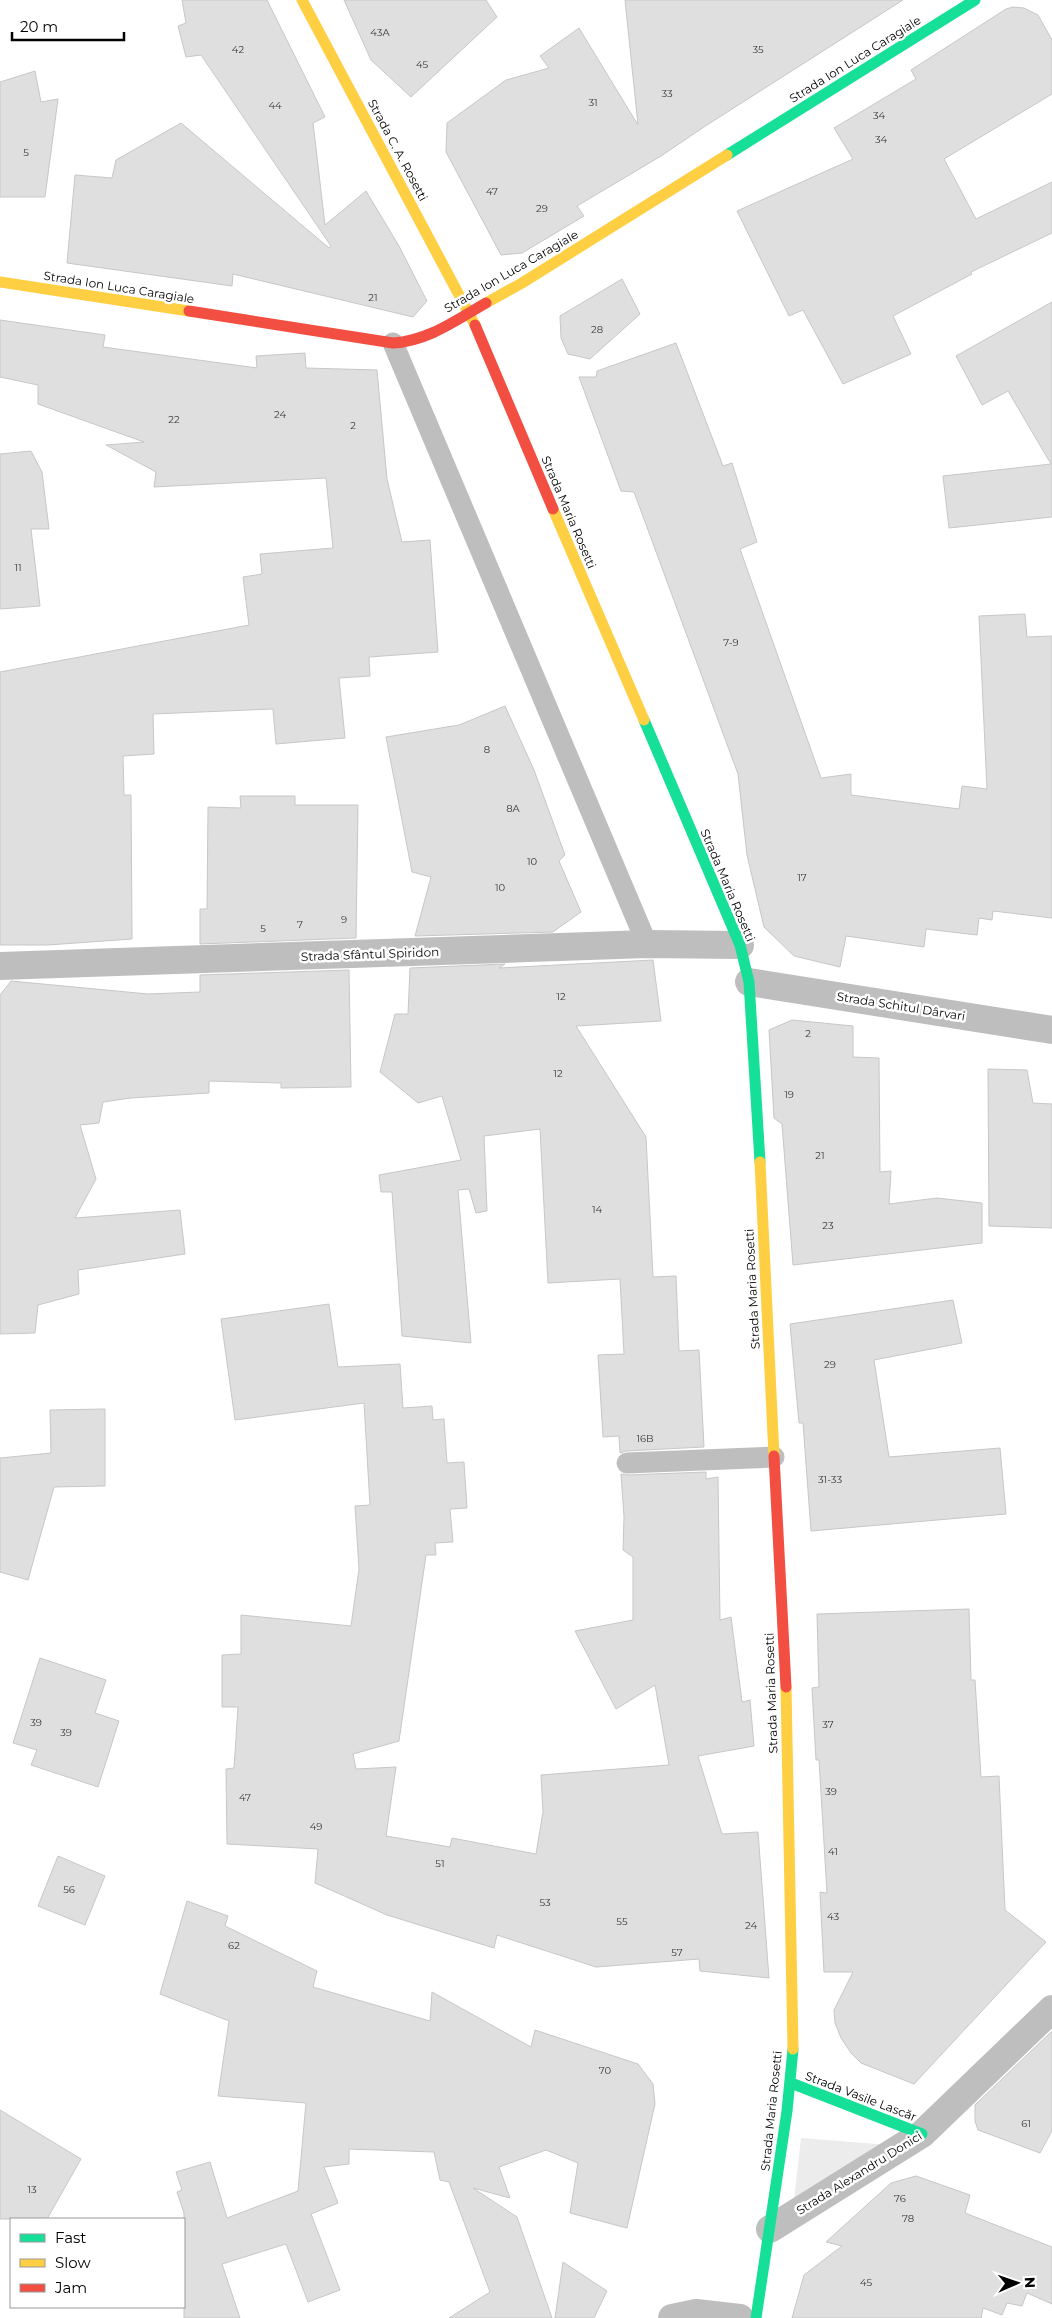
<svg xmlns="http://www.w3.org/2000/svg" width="1052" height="2318" font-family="Montserrat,sans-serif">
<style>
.green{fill:#ececec}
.building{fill:#dfdfdf;stroke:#c7c7c7}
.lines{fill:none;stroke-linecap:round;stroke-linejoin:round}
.lane{stroke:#bebebe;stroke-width:21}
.street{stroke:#bebebe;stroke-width:28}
.fast{stroke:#16e098;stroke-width:11}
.slow{stroke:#ffcf43;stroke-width:11}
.jam{stroke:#f24e42;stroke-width:11}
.labels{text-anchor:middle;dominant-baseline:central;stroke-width:5;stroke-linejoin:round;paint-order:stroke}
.number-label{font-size:10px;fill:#383838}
.street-label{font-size:12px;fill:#000;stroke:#fff}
</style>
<rect width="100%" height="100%" fill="#fff"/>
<path class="green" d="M 801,2138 L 889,2145 L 794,2200 Z"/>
<g class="building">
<path d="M 182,0 L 267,0 L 325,117 L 313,123 L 325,225 L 366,191 L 399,246 L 427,301 L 413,317 L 233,274 L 232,286 L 67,263 L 75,175 L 112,178 L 116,160 L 181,123 L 329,248 L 331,246 L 201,55 L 186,57 L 178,26 L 186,23 Z"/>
<path d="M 344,0 L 486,0 L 497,17 L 411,97 L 371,60 Z"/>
<path d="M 625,0 L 903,0 L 707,125 L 661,156 L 577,206 L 584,216 L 522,253 L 501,255 L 446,152 L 447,123 L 506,80 L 549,68 L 540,56 L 579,28 L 638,125 Z"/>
<path d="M 1013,7 L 1024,8 L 1038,15 L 1052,40 L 1052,94 L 944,159 L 976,219 L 1052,182 L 1052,233 L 971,272 L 972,274 L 893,316 L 911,354 L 843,384 L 803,310 L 789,316 L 737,211 L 853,159 L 834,128 L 916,79 L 911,70 L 1006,9 Z"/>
<path d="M 35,71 L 41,102 L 58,99 L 45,197 L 0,197 L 0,82 Z"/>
<path d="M 622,279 L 640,314 L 590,359 L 568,354 L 561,338 L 560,316 Z"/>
<path d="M 1052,302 L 1052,517 L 949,528 L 943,476 L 1051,464 L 1008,391 L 982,405 L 956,356 Z"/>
<path d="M 0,320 L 105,335 L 103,347 L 257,368 L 256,356 L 305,353 L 306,368 L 377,370 L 387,479 L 402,542 L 430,540 L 438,652 L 369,657 L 370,676 L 339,678 L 345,738 L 276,744 L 273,709 L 153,714 L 154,754 L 123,756 L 124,795 L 131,795 L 132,939 L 48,945 L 0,945 L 0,672 L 249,625 L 243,577 L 262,574 L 260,554 L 333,548 L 326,478 L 154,487 L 156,472 L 106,445 L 144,442 L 38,404 L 38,385 L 0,377 Z"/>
<path d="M 676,343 L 723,466 L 732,463 L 757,542 L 740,549 L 821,778 L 851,774 L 851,795 L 959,809 L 962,786 L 987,789 L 979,616 L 1025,614 L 1027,637 L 1052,636 L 1052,918 L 993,911 L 992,920 L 979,918 L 977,935 L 926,929 L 924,947 L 846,936 L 840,967 L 794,956 L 764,927 L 747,855 L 738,774 L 634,492 L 621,491 L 579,377 L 596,377 L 597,371 Z"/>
<path d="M 31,451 L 42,472 L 49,529 L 31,529 L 40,606 L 0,609 L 0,454 Z"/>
<path d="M 505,706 L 534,770 L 565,855 L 559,861 L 581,912 L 553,932 L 415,936 L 431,877 L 412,872 L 386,737 L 459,725 Z"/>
<path d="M 240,796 L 295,796 L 295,805 L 358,805 L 356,938 L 200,944 L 200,909 L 207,909 L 208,807 L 241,808 Z"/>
<path d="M 653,960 L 661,1021 L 576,1026 L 646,1137 L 653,1277 L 676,1276 L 679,1351 L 699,1350 L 704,1447 L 626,1451 L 620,1453 L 619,1436 L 603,1437 L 598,1355 L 624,1354 L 620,1279 L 548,1283 L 540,1129 L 484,1136 L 487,1211 L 476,1213 L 469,1189 L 458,1190 L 471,1343 L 402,1336 L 392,1192 L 381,1192 L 379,1175 L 461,1160 L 442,1096 L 418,1103 L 380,1072 L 395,1014 L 408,1014 L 410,968 L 505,964 L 499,968 Z"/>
<path d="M 349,970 L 351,1087 L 281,1088 L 281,1083 L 209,1081 L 209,1093 L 131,1098 L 103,1102 L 99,1123 L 80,1125 L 96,1179 L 75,1218 L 180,1210 L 185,1254 L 78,1270 L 79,1294 L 38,1305 L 35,1333 L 0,1334 L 0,995 L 11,981 L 148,994 L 200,992 L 200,975 Z"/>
<path d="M 792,1020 L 853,1026 L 853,1057 L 879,1058 L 880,1172 L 891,1171 L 889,1204 L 937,1198 L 982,1203 L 982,1243 L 793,1265 L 782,1124 L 774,1118 L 769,1030 Z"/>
<path d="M 988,1069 L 1027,1070 L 1033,1103 L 1052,1104 L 1052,1228 L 989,1226 Z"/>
<path d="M 953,1300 L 962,1343 L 874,1360 L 889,1457 L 1000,1448 L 1006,1514 L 811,1531 L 803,1423 L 799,1423 L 790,1324 Z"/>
<path d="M 329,1304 L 338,1367 L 400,1364 L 403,1408 L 432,1406 L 433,1420 L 444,1419 L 447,1463 L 464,1462 L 467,1508 L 450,1509 L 453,1542 L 435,1543 L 436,1555 L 426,1555 L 399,1741 L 353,1754 L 356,1769 L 396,1767 L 386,1836 L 450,1847 L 452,1838 L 536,1854 L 543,1812 L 541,1775 L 669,1765 L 655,1685 L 616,1709 L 575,1631 L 633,1620 L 633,1557 L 623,1550 L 624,1517 L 621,1474 L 628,1475 L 706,1472 L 706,1479 L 718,1477 L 720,1620 L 731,1617 L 742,1702 L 750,1700 L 754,1746 L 698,1756 L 722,1834 L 758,1832 L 769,1978 L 700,1971 L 699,1959 L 596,1967 L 497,1935 L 494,1948 L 387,1915 L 315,1883 L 318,1849 L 227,1844 L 226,1769 L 234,1768 L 238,1707 L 222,1707 L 222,1655 L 241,1654 L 241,1615 L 351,1626 L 359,1569 L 355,1506 L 370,1505 L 364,1403 L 235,1420 L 221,1319 Z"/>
<path d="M 105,1409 L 105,1486 L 54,1487 L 28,1580 L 0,1572 L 0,1458 L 51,1453 L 50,1410 Z"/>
<path d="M 969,1609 L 971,1680 L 975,1680 L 981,1777 L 999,1776 L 1005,1910 L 1046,1942 L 914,2084 L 861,2063 L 851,2053 L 841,2038 L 835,2023 L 834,2010 L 853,1972 L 824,1972 L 820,1892 L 827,1893 L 819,1760 L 816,1760 L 812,1688 L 819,1687 L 817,1614 Z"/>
<path d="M 40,1658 L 106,1680 L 95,1713 L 119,1721 L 98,1787 L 31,1765 L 37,1750 L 13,1743 Z"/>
<path d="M 58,1856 L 105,1876 L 85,1925 L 38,1906 Z"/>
<path d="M 187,1901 L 228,1916 L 225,1926 L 317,1971 L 313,1987 L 430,2021 L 432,1992 L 531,2047 L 535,2030 L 638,2064 L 653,2084 L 655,2104 L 627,2228 L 570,2213 L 578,2163 L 546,2150 L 499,2167 L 510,2198 L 473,2188 L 517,2217 L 552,2318 L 449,2318 L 490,2292 L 449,2182 L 440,2180 L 434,2152 L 349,2149 L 349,2164 L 324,2167 L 338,2203 L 311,2214 L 340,2290 L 308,2302 L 286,2244 L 222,2264 L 240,2318 L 184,2318 L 184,2213 L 177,2192 L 182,2190 L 176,2172 L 210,2162 L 227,2218 L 298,2191 L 306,2103 L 218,2096 L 229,2021 L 160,1994 Z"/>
<path d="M 1052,2031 L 1052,2131 L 1040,2153 L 978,2130 L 975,2121 L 975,2105 Z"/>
<path d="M 0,2110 L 81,2159 L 47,2219 L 0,2219 Z"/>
<path d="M 916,2176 L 970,2195 L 965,2213 L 1052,2247 L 1052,2304 L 1027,2293 L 1022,2306 L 1007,2303 L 1002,2315 L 983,2308 L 981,2318 L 792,2318 L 804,2275 L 842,2246 L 826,2242 L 891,2183 Z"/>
<path d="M 563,2262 L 607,2291 L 594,2318 L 555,2318 Z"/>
</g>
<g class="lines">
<g class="lane">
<path d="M 393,343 L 647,944"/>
<path d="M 627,1463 L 774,1457"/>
</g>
<g class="street">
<path d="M 0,966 L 647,944 L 740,945"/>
<path d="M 749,982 L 1052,1030"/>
<path d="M 770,2229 L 922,2134 L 1052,2009"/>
<path d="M 672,2318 L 696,2313 L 740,2318"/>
</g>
<g class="fast">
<path d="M 727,155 L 975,0"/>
<path d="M 644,720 L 740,945 L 749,982 L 760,1162"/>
<path d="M 791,2083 L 922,2134"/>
<path d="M 756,2318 L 787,2111 L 793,2049"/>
</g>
<g class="slow">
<path d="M 302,0 L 475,325"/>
<path d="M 0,282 L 189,311"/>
<path d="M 486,303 L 522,283 L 727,155"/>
<path d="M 553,509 L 644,720"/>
<path d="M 760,1162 L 774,1456"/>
<path d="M 786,1687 L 793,2049"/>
</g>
<g class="jam">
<path d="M 189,311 L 393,343 C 428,341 456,320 486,303"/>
<path d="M 475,325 L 553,509"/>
<path d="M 774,1456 L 786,1687"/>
</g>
</g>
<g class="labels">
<g class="number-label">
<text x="380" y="32">43A</text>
<text x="238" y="49">42</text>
<text x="758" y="49">35</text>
<text x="422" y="64">45</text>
<text x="667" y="93">33</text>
<text x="593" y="102">31</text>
<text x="275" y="105">44</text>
<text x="879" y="115">34</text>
<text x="881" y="139">34</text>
<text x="26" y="152">5</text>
<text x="492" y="191">47</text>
<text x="542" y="208">29</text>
<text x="373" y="297">21</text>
<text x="597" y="329">28</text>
<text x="280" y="414">24</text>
<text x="174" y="419">22</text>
<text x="353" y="425">2</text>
<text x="18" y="567">11</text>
<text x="731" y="642">7-9</text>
<text x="487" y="749">8</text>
<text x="513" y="808">8A</text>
<text x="532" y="861">10</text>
<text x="802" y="877">17</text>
<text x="500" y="887">10</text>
<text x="344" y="919">9</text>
<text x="300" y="924">7</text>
<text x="263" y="928">5</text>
<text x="561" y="996">12</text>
<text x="808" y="1033">2</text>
<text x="558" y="1073">12</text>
<text x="789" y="1094">19</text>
<text x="820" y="1155">21</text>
<text x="597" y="1209">14</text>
<text x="828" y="1225">23</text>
<text x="830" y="1364">29</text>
<text x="645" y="1438">16B</text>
<text x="830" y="1479">31-33</text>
<text x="36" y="1722">39</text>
<text x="828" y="1724">37</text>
<text x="66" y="1732">39</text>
<text x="831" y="1791">39</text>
<text x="245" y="1797">47</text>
<text x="316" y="1826">49</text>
<text x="833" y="1851">41</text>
<text x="440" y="1863">51</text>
<text x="69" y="1889">56</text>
<text x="545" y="1902">53</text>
<text x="833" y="1916">43</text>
<text x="622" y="1921">55</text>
<text x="751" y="1925">24</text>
<text x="234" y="1945">62</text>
<text x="677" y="1952">57</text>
<text x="605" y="2070">70</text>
<text x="1026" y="2123">61</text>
<text x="32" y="2189">13</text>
<text x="900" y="2198">76</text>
<text x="908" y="2218">78</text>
<text x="866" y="2282">45</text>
</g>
<g class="street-label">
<text transform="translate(855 59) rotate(-32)">Strada Ion Luca Caragiale</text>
<text transform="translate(398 150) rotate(62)">Strada C. A. Rosetti</text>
<text transform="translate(511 271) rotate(-30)">Strada Ion Luca Caragiale</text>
<text transform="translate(119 287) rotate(9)">Strada Ion Luca Caragiale</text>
<text transform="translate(569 512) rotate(67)">Strada Maria Rosetti</text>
<text transform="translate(728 885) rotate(67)">Strada Maria Rosetti</text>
<text transform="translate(370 954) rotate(-2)">Strada Sfântul Spiridon</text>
<text transform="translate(901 1006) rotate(9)">Strada Schitul Dârvari</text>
<text transform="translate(752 1289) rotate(-93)">Strada Maria Rosetti</text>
<text transform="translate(771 1693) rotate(-92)">Strada Maria Rosetti</text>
<text transform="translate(861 2096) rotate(21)">Strada Vasile Lascăr</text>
<text transform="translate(771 2111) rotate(-84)">Strada Maria Rosetti</text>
<text transform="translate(859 2173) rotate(-32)">Strada Alexandru Donici</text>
</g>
</g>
<rect x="10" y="2218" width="175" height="90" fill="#ffffff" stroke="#999999"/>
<rect x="20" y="2234" width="25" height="8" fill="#16e098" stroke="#999999"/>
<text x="55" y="2243" font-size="15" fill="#000000">Fast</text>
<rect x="20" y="2259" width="25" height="8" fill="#ffcf43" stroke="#999999"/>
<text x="55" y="2268" font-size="15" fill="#000000">Slow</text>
<rect x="20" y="2284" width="25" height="8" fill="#f24e42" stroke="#999999"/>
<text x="55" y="2293" font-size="15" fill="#000000">Jam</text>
<g transform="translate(1017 2283) rotate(88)" stroke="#ffffff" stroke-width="4" paint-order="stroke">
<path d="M0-4L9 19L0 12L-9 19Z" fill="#000000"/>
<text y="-8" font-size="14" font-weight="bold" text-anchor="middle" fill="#000000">N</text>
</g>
<path d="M12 32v8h112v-8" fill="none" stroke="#000000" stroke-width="2.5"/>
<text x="20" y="32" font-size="15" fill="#000000" stroke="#ffffff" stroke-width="4" paint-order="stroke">20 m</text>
</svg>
